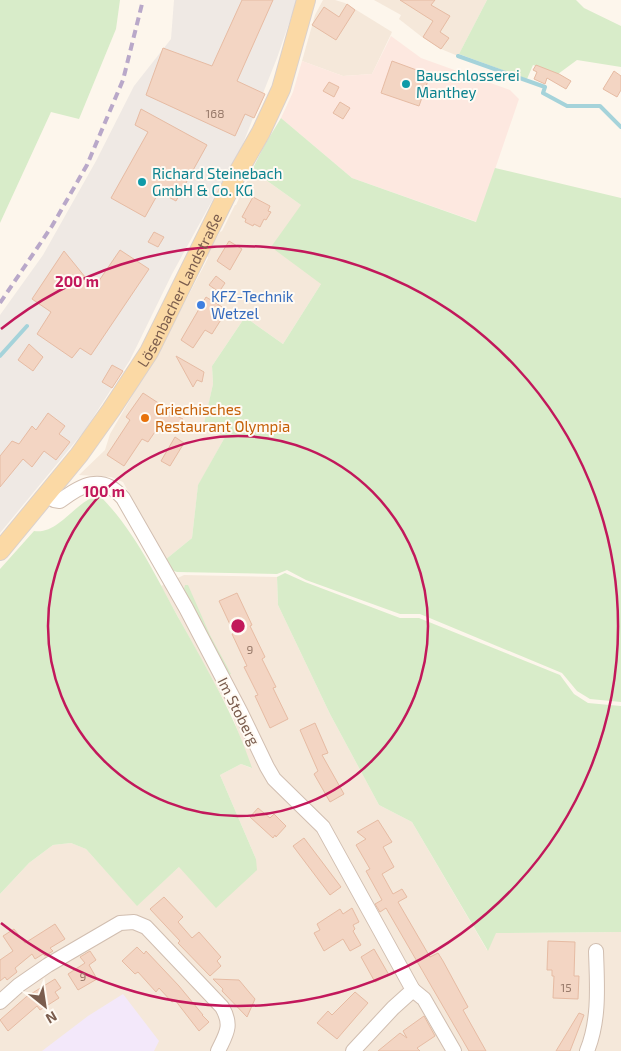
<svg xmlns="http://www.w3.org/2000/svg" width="621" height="1051" font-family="'Exo 2',sans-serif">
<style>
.residential{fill:#f5e8da}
.commercial{fill:#fde8e0}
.industrial{fill:#efe9e4}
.education{fill:#f3e8fa}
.green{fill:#d8ecc9}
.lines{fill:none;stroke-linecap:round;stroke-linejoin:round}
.stream{stroke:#a5d3da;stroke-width:4}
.building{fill:#f3d5c3;stroke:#e6bba3}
.minor-casing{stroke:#d1beb0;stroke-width:16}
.major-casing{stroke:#dad1cd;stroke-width:20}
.minor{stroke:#fff;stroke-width:14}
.major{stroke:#fbd9a5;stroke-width:18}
.rail{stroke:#b9a8c9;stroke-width:4;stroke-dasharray:8 5;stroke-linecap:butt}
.ring{fill:none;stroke:#c2185b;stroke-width:2.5}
.culture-dot{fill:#0f9aa8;stroke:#fffaf3;stroke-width:2}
.shop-dot{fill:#3f7fe0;stroke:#fffaf3;stroke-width:2}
.food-dot{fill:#e8710a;stroke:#fffaf3;stroke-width:2}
.labels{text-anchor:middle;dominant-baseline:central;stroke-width:4;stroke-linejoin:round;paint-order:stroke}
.number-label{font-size:12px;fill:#987a6a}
.culture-label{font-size:15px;fill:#0d838f;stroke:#fffaf3;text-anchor:start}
.street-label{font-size:15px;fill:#7a5c4d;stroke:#fffaf3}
.shop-label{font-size:15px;fill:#366cbe;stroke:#fffaf3;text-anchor:start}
.food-label{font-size:15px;fill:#c56008;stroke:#fffaf3;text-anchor:start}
.centre{fill:#c2185b;stroke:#fffaf3;stroke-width:2.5}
.ring-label{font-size:15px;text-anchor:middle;font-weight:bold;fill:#c2185b;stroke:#fffaf3;stroke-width:4;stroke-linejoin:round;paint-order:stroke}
</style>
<rect width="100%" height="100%" fill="#fdf6ec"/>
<g class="residential">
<path d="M 323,0 L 335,0 L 345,3 L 392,32 L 372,74 L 343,76 L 302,61 L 315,15 Z"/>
<path d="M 374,0 L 487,0 L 458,56 L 441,49 L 422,37 L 399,19 L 401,15 Z"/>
<path d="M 252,170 L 301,205 L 321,284 L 283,344 L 245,317 L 212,366 L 213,384 L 207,412 L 225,437 L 198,486 L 192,538 L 165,560 L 123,482 L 111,477 L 79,475 L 105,450 L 110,434 L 166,338 L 208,258 L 207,255 L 220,232 L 222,231 L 235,205 L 236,205 Z"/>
<path d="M 184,575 L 277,577 L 278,605 L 330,714 L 379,805 L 412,822 L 487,950 L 495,933 L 621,932 L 621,1051 L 0,1051 L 0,894 L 29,863 L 53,845 L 71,843 L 86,849 L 137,905 L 179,867 L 256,859 L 220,775 L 241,764 L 251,768 L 232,715 L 161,586 Z"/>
</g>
<path class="commercial" d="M 391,36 L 421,58 L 510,90 L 519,99 L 477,222 L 352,178 L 281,118 L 293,92 L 302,61 L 343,76 L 372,74 Z"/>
<path class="industrial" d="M 174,0 L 297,0 L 277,58 L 242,146 L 172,274 L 130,360 L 85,430 L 0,533 L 0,315 L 43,255 L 96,161 L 134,86 L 171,39 Z"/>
<path class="education" d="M 123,994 L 159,1041 L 154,1051 L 42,1051 L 88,1016 Z"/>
<g class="green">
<path d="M 0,0 L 120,0 L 116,29 L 79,119 L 51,112 L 0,223 Z"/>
<path d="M 487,0 L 576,0 L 584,8 L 621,26 L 621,67 L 577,60 L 558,74 L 533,65 L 527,79 L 459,54 Z"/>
<path d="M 281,118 L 352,178 L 476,222 L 495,168 L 621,198 L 621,702 L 590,699 L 577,691 L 562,673 L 420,614 L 400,614 L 306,580 L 287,570 L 277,574 L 177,572 L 171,570 L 165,560 L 192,538 L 198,485 L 225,437 L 204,424 L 213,384 L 212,366 L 245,317 L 283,344 L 321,284 L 271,247 L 301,205 L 252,170 L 264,146 Z"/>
<path d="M 94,497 L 102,498 C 137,534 158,581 182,624 C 208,671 235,716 252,768 L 241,764 L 220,775 L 256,859 L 257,870 L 216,908 L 179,867 L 137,906 L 86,849 L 71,843 L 53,845 L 29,863 L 0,894 L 0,569 L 34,531 C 57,535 74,504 94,497 Z"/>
<path d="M 285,573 L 305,582 L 400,618 L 419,618 L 560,675 L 574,694 L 588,703 L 621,706 L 621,932 L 496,933 L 488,951 L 412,822 L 379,805 L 330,714 L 278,605 L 277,577 Z"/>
<path d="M 185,585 L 188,585 L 210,635 L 231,674 L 228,675 L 184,589 Z"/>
</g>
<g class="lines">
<g class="stream">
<path d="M 458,56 L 545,87 L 543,93 L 567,106 L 600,106 L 621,127"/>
<path d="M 0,356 L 27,326"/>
</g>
</g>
<g class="building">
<path d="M 242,0 L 273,0 L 237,81 L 265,94 L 254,118 L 245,114 L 235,136 L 146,95 L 163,48 L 212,66 Z"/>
<path d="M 400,0 L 435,0 L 431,5 L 450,16 L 440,32 L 449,38 L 441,49 L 423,37 L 433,21 Z"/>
<path d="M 347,4 L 355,10 L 336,40 L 312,25 L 324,7 L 339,17 Z"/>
<path d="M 392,61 L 430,75 L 419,106 L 381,93 Z"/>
<path d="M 536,65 L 559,74 L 571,81 L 566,89 L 547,78 L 545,84 L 534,79 L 537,72 L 533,70 Z"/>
<path d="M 614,71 L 621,76 L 621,90 L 617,97 L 603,89 Z"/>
<path d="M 329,82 L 339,87 L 334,97 L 323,91 Z"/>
<path d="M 340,102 L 350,108 L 343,119 L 333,113 Z"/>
<path d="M 141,109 L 207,145 L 176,201 L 159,192 L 145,217 L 111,198 L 148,132 L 135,125 Z"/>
<path d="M 253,197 L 270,206 L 268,211 L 271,212 L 266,220 L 264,219 L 260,227 L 254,224 L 253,226 L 245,222 L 246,219 L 242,217 Z"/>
<path d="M 154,232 L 164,237 L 158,247 L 148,242 Z"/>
<path d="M 229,241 L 242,249 L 230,270 L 217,261 Z"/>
<path d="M 120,250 L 149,269 L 91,355 L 80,348 L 72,358 L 37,334 L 51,312 L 32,299 L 64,251 L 94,288 Z"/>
<path d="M 216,276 L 225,283 L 219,292 L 209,285 Z"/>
<path d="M 206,297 L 227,310 L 212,334 L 205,330 L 193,348 L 181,340 Z"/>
<path d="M 29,344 L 43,357 L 33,371 L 18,360 Z"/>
<path d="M 176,356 L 204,372 L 202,382 L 197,380 L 193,387 Z"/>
<path d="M 112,365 L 123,371 L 112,388 L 102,382 Z"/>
<path d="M 143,393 L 163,406 L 162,409 L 183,419 L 176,431 L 161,423 L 148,442 L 142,439 L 124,466 L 107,455 L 130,420 L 126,417 Z"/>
<path d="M 48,413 L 65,426 L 59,434 L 70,442 L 56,460 L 44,451 L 32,467 L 23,459 L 0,487 L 0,456 L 12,441 L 19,444 L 32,426 L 36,430 Z"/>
<path d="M 175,437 L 184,443 L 170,466 L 161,461 Z"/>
<path d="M 237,593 L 252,625 L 250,626 L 265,657 L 262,659 L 276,687 L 273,688 L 288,719 L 270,728 L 255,696 L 258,695 L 244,667 L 247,666 L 232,634 L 234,633 L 219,601 Z"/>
<path d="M 315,723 L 328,753 L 322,755 L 344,794 L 330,802 L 314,774 L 318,771 L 300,730 Z"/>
<path d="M 258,808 L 270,818 L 274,814 L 286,826 L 276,837 L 275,835 L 273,838 L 250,817 Z"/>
<path d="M 378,820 L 392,842 L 383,847 L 394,867 L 382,874 L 393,894 L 402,889 L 407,897 L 398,902 L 430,957 L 438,953 L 443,961 L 468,1007 L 463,1010 L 486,1051 L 469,1051 L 386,908 L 380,912 L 375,904 L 382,900 L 366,871 L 370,869 L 356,845 L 366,839 L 357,832 Z"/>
<path d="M 304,838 L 341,887 L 330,895 L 293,846 Z"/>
<path d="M 164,897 L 183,917 L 178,922 L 192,938 L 199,932 L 221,957 L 217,961 L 221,966 L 210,976 L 178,943 L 180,941 L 150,909 Z"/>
<path d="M 352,908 L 359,922 L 353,925 L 355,929 L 353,931 L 361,945 L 350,951 L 343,939 L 324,951 L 314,933 L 320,930 L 317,924 L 340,909 L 343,914 Z"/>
<path d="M 55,924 L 65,939 L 50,948 L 53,951 L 45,956 L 43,954 L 35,959 L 32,954 L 15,968 L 17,972 L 7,980 L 5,977 L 0,981 L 0,960 L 13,951 L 3,936 L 14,929 L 25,943 Z"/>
<path d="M 548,941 L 575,942 L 574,976 L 579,976 L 578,999 L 553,998 L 554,976 L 552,976 L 552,970 L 547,970 Z"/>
<path d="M 137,947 L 144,954 L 146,951 L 179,986 L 203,1015 L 202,1015 L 209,1022 L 199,1031 L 175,1000 L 172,1002 L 159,988 L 156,992 L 138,972 L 135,974 L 122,961 Z"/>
<path d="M 374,949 L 389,975 L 375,982 L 361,957 Z"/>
<path d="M 90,951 L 96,960 L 89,965 L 97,979 L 78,990 L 68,974 L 85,963 L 80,957 Z"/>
<path d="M 55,979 L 61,988 L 55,992 L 59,998 L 40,1010 L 37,1006 L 8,1031 L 0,1020 L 26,997 Z"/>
<path d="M 213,979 L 239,980 L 249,992 L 255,999 L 247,1017 L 222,991 L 223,989 Z"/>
<path d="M 355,992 L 368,1003 L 337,1039 L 317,1023 L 328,1011 L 332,1015 Z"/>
<path d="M 579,1013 L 584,1015 L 570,1051 L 556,1051 Z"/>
<path d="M 424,1016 L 435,1036 L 417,1048 L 420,1051 L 378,1051 L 400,1033 L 407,1038 L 403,1031 Z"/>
</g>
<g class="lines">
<defs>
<g id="minor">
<path d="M 46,494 L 54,500 L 60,501 C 81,485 102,473 123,498 L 186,608 L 241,713 L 267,767 L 274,779 L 323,827 L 413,990 L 393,1008 L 353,1051"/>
<path d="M 413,990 L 424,999 L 454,1051"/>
<path d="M 0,1002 L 19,985 L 48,965 L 120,923 L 134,922 L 146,927 L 222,1007 C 233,1026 226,1034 218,1051"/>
<path d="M 587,1051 C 600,1019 597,984 596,951"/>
</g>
<g id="major">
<path id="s1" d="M 0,551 L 79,455 L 111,410 L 149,352 L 236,176 L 261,132 L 281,89 L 306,0"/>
</g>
</defs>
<use href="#minor" class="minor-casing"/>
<use href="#major" class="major-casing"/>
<use href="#minor" class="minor"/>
<use href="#major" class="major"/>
<path class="rail" d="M 0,303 L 52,226 L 87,165 L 123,80 L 143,0"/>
</g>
<g class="ring">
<circle cx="238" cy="626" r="190"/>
<path d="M1 329A380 380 0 1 1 1 923"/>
</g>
<g class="culture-dot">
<circle cx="406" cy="84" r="5"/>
<circle cx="142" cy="182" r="5"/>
</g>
<circle class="shop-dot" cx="201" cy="305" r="5"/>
<circle class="food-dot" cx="145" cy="418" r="5"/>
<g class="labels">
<g class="number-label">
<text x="215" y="113">168</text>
<text x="250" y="649">9</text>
<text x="83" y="976">9</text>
<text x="566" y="987">15</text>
</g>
<g class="culture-label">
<text x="416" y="75">Bauschlosserei<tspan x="416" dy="17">Manthey</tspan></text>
<text x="152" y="173">Richard Steinebach<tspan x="152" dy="17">GmbH &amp; Co. KG</tspan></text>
</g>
<g class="street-label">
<text stroke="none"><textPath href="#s1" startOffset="318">Lösenbacher Landstraße</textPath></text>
<text transform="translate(239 711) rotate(63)">Im Stoberg</text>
</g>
<g class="shop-label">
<text x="211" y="296">KFZ-Technik<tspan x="211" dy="17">Wetzel</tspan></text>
</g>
<g class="food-label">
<text x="155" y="409">Griechisches<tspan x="155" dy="17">Restaurant Olympia</tspan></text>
</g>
</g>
<circle cx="238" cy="626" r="8" class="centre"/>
<g class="ring-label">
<text x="77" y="287">200 m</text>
<text x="104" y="497">100 m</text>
</g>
<g transform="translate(45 1006) rotate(150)" stroke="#fffaf3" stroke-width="4" paint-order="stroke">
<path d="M0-4L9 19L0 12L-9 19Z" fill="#7a5c4d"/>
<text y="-8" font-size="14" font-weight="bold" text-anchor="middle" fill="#7a5c4d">N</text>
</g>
</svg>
